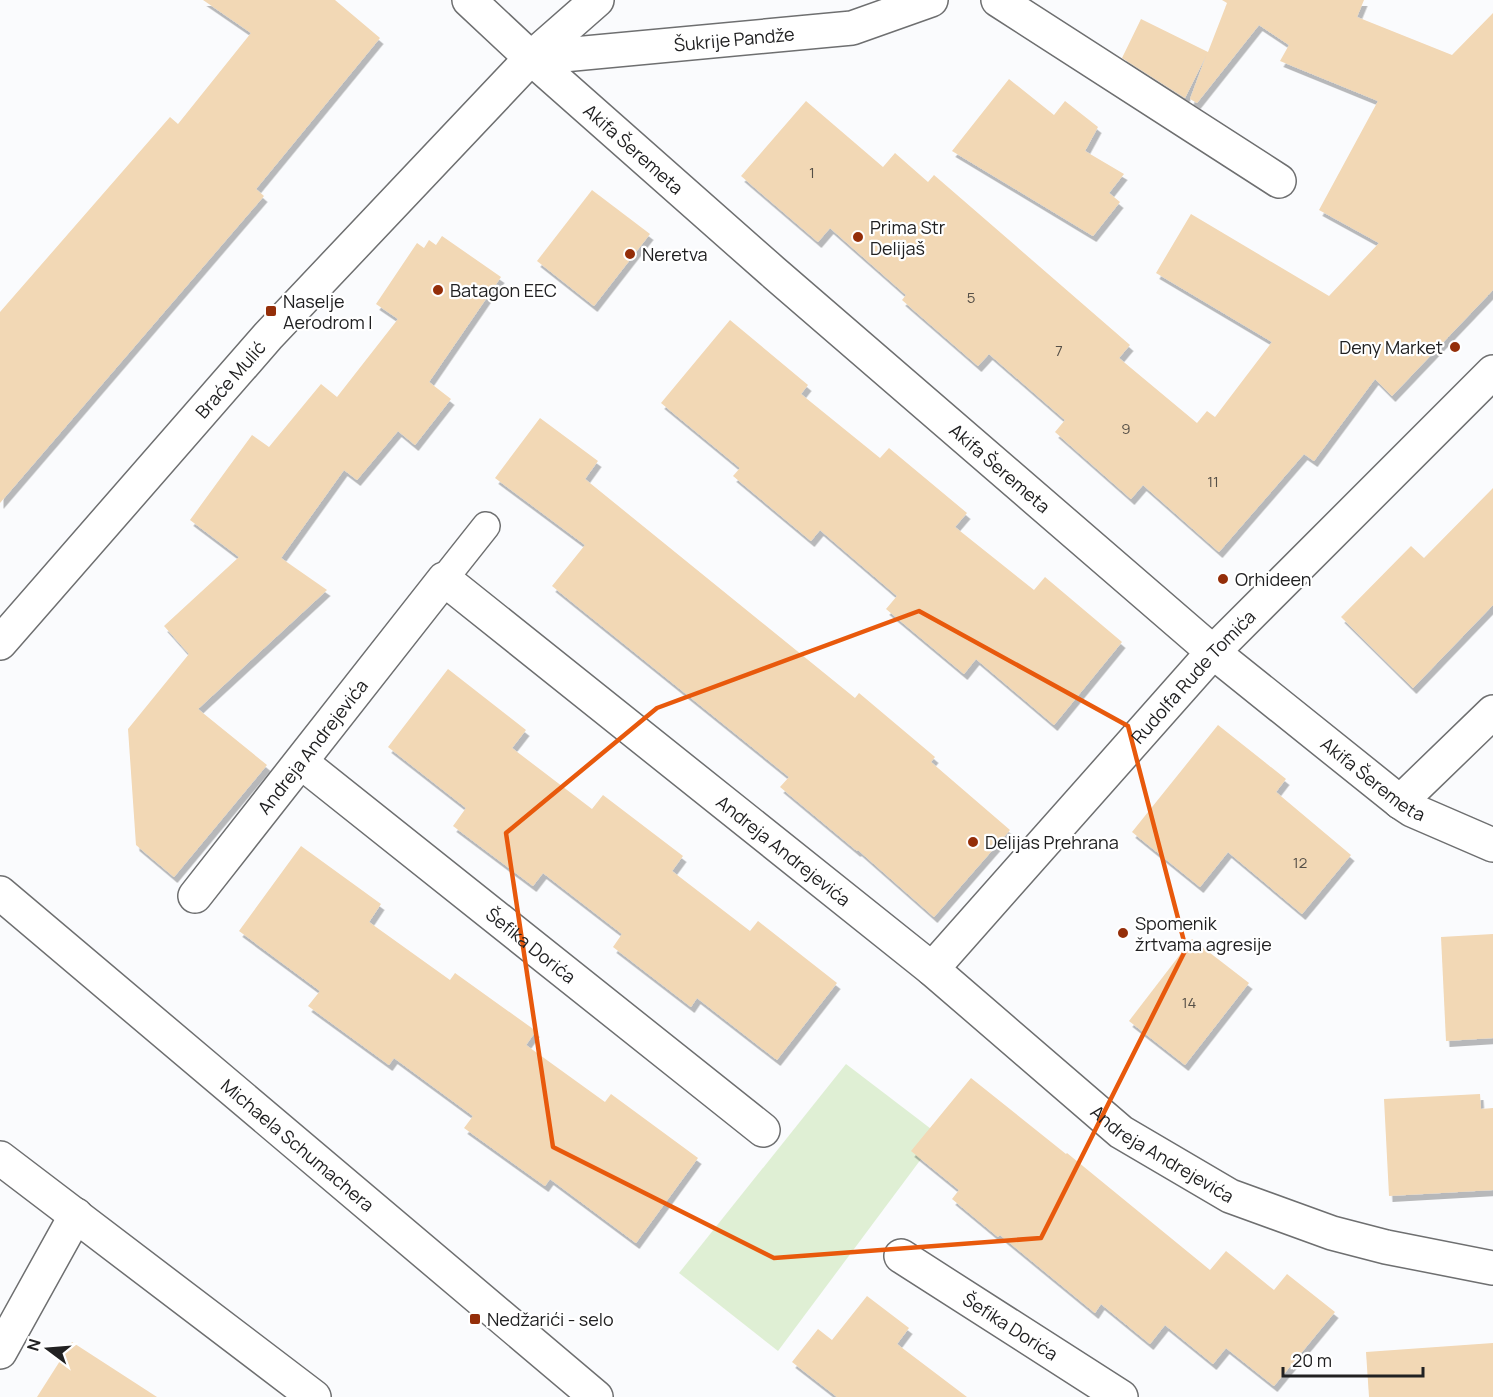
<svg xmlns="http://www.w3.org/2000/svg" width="1493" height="1397" font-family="Manrope,sans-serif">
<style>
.green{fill:#dfefd4}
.building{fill:#f2d8b5;filter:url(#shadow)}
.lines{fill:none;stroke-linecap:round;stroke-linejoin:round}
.service-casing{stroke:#6e6f70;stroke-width:30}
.minor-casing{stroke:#6e6f70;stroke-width:36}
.tertiary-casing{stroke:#6e6f70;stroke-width:36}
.secondary-casing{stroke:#6e6f70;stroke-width:36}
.service{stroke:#fff;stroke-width:27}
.minor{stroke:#fff;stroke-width:33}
.tertiary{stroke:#fff;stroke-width:33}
.secondary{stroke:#fff;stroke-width:33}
.marked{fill:none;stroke:#e8590c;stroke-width:4.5;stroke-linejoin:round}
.poi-dot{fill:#942e09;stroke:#fff;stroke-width:2}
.labels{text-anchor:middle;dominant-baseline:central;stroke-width:4.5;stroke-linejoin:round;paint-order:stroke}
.number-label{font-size:15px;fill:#554f47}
.street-label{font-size:18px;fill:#212122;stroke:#fff}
.poi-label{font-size:18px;fill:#212122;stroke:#fff;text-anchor:start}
</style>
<defs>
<filter id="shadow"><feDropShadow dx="3.5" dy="6" stdDeviation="0" flood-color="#0004"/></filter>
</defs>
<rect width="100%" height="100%" fill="#fafbfd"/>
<path class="green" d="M 846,1064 L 939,1135 L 778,1351 L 679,1273 Z"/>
<g class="building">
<path d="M 203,0 L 335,0 L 380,38 L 256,189 L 264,196 L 0,503 L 0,312 L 170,117 L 178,124 L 251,33 Z"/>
<path d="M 1222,0 L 1364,0 L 1357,17 L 1452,55 L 1493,13 L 1493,290 L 1392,396 L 1375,379 L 1314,461 L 1304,454 L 1219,552 L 1143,485 L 1131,499 L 1055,432 L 1065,420 L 989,354 L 978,366 L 902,300 L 906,295 L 830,228 L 818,242 L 741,176 L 806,101 L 883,167 L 895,153 L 928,182 L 934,175 L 1130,345 L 1119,358 L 1197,423 L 1207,411 L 1215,417 L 1272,342 L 1156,273 L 1191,214 L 1329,296 L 1379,243 L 1319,210 L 1378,101 L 1280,61 L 1289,45 L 1259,25 L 1197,103 L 1190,99 L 1206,56 L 1185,98 L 1122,58 L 1141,19 L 1208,52 L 1227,3 Z"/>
<path d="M 1009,79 L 1054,115 L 1065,101 L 1098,127 L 1085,151 L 1124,174 L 1109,193 L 1120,202 L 1093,236 L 952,151 Z"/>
<path d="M 592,190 L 650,234 L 594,306 L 537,261 Z"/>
<path d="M 442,236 L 501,277 L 429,382 L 451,399 L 415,445 L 398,431 L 357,480 L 344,470 L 281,558 L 327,590 L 198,709 L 267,765 L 174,877 L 136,845 L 128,729 L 189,654 L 164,626 L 239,557 L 190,520 L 252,435 L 269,447 L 321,384 L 337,397 L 398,319 L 376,304 L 417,243 L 424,248 L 429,240 L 436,245 Z"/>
<path d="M 730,320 L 808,385 L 801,394 L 880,458 L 889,448 L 967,513 L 955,527 L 1034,590 L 1045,577 L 1122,642 L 1054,725 L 976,659 L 964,674 L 886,609 L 897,596 L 820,530 L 811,541 L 733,476 L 740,468 L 661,403 Z"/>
<path d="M 540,418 L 598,461 L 585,479 L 855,698 L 859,693 L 935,757 L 931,762 L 1010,830 L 934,917 L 858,850 L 857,851 L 780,787 L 789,777 L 552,586 L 585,545 L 495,478 Z"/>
<path d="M 1493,488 L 1493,605 L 1413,688 L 1341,617 L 1411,546 L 1424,558 Z"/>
<path d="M 448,669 L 526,730 L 512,748 L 592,809 L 603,795 L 683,856 L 672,871 L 750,931 L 758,921 L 837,983 L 777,1060 L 697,998 L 691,1007 L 613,947 L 622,934 L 543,873 L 533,886 L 453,826 L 466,808 L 388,747 Z"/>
<path d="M 1218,725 L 1286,779 L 1276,792 L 1351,855 L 1302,914 L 1228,852 L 1200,887 L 1132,832 Z"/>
<path d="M 301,846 L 381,904 L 369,922 L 450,980 L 455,973 L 536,1031 L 526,1045 L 605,1102 L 611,1094 L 698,1158 L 636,1243 L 550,1179 L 545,1186 L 464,1128 L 473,1116 L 394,1058 L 389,1065 L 308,1006 L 320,991 L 239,931 Z"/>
<path d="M 1493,934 L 1493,1038 L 1446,1041 L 1441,937 Z"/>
<path d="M 1192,939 L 1249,983 L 1185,1065 L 1129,1021 Z"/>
<path d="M 971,1078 L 1066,1154 L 1067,1153 L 1210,1270 L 1226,1251 L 1274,1290 L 1287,1274 L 1335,1312 L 1274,1386 L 1226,1348 L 1213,1364 L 1165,1325 L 1150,1344 L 1101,1304 L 1095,1313 L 1000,1235 L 998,1237 L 952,1199 L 959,1190 L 911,1151 Z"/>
<path d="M 1480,1094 L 1481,1109 L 1493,1108 L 1493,1190 L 1389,1196 L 1384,1099 Z"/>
<path d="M 867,1296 L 909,1328 L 897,1344 L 967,1397 L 837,1397 L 792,1362 L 818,1329 L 832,1340 Z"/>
<path d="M 72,1342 L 157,1397 L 37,1397 Z"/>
<path d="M 1493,1343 L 1493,1397 L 1369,1397 L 1366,1352 Z"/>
</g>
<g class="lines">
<defs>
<path id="service" d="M 444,579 L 486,526"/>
<g id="minor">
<path id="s1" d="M 469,0 L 531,58 L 772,271 L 1213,652 L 1400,802 L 1412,810 L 1493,845"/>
<path d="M 998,0 L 1279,181"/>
<path id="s2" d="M 531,58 L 852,28 L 931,0"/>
<path id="s3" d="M 301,762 L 763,1130"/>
<path d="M 1400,802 L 1493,712"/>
<path id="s4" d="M 195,896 L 444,579 L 932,969 L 1121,1132 L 1230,1196 L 1332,1233 L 1386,1247 L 1493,1268"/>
<path id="s5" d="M 932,969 L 1213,652 L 1493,372"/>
<path d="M 0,1158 L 314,1397"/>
<path id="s6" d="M 901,1256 L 1121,1397"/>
<path d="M 0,1352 L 76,1215"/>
</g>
<g id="tertiary">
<path id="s7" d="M 0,643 L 268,336 L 531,58 L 597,0"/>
</g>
<g id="secondary">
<path id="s8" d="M 0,893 L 596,1397"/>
</g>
</defs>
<use href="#service" class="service-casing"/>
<use href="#minor" class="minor-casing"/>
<use href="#tertiary" class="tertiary-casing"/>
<use href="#secondary" class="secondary-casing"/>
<use href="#service" class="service"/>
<use href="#minor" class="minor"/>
<use href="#tertiary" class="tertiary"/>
<use href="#secondary" class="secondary"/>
</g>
<path class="marked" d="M 919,611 L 1128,726 L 1186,949 L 1041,1238 L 774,1258 L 553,1147 L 506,833 L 657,708 Z"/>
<g class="poi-dot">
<circle cx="858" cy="237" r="6"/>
<circle cx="630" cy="254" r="6"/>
<circle cx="438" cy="290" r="6"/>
<rect x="265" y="305" width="12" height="12" rx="3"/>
<circle cx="1455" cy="347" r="6"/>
<circle cx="1223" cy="579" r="6"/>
<circle cx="973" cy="842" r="6"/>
<circle cx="1123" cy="933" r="6"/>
<rect x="469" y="1313" width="12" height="12" rx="3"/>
</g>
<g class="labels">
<g class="number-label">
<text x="812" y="172">1</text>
<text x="971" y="297">5</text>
<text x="1059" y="350">7</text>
<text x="1126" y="428">9</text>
<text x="1213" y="481">11</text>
<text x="1300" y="862">12</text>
<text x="1189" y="1002">14</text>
</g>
<g class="street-label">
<text stroke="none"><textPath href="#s2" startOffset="204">Šukrije Pandže</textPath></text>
<text stroke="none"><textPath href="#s1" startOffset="222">Akifa Šeremeta</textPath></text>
<text stroke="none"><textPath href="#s7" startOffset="350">Braće Mulić</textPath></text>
<text stroke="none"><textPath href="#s1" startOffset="708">Akifa Šeremeta</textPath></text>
<text stroke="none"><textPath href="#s5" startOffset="392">Rudolfa Rude Tomića</textPath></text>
<text stroke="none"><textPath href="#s4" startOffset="190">Andreja Andrejevića</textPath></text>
<text stroke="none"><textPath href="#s1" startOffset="1194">Akifa Šeremeta</textPath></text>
<text stroke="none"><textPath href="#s4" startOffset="838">Andreja Andrejevića</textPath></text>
<text stroke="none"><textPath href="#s3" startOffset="294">Šefika Dorića</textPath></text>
<text stroke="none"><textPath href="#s8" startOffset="390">Michaela Schumachera</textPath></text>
<text stroke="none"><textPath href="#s4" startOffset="1324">Andreja Andrejevića</textPath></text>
<text stroke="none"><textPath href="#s6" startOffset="130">Šefika Dorića</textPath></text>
</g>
<g class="poi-label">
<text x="870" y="227">Prima Str<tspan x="870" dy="21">Delijaš</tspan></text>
<text x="642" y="254">Neretva</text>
<text x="450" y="290">Batagon EEC</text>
<text x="283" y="301">Naselje<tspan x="283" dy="21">Aerodrom I</tspan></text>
<text x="1443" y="347" text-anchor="end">Deny Market</text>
<text x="1235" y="579">Orhideen</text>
<text x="985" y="842">Delijas Prehrana</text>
<text x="1135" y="923">Spomenik<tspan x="1135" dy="21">žrtvama agresije</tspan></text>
<text x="487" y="1319">Nedžarići - selo</text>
</g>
</g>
<g transform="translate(48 1349) rotate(286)" stroke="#ffffff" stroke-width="4.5" paint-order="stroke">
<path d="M0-4.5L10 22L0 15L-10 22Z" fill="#212122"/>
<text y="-9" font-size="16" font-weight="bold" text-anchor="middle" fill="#212122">N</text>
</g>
<path d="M1283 1367v9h140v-9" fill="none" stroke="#212122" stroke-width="3"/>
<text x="1292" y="1367" font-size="18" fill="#212122" stroke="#ffffff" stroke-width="4.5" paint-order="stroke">20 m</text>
</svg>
